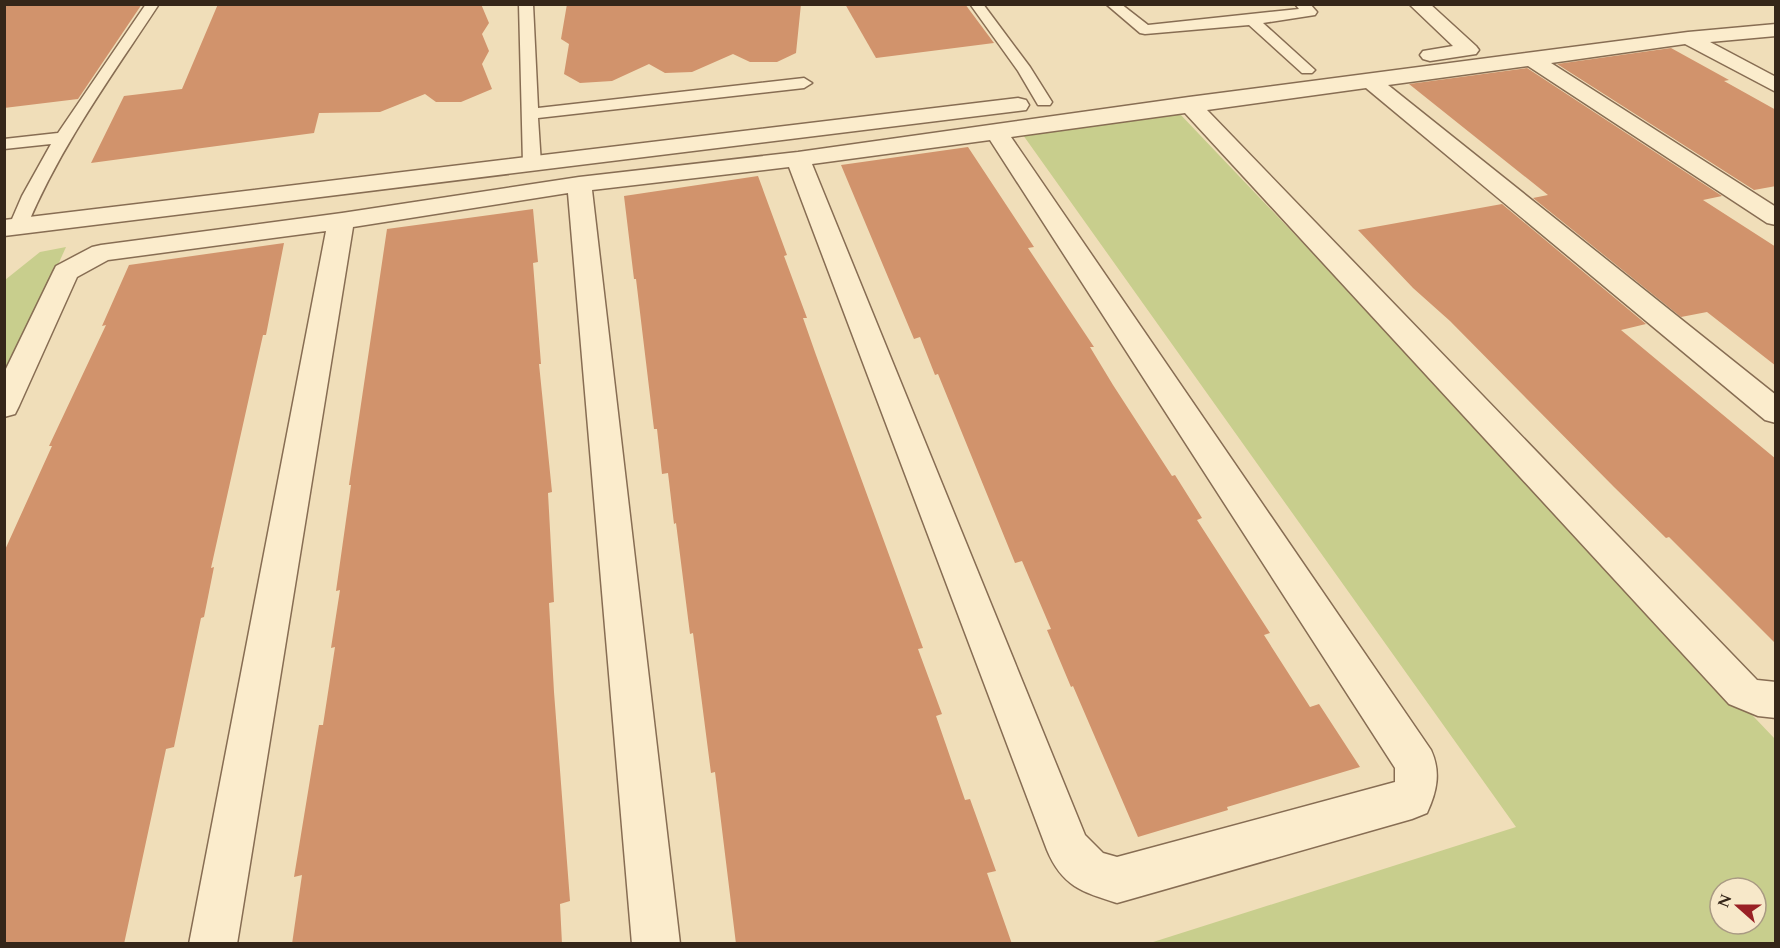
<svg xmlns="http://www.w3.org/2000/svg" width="1780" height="948" font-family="Spectral,serif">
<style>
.green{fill:#c8ce8d;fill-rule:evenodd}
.building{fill:#d1936c}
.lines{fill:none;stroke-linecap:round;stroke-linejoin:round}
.service-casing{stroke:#876d53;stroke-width:3}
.minor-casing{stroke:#876d53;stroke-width:3}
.service{fill:#fbeccc;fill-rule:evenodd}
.minor{fill:#fbeccc;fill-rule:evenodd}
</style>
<rect width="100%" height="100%" fill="#f0deb9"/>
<g class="green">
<path d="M 1179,113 L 1775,739 L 1775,943 L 1150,943 L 1516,827 L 1023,135 ZM 1720,888 L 1756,888 L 1756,924 L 1720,924 Z"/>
<path d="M 66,247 L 5,382 L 5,280 L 40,252 Z"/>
</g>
<g class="building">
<path d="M 4,4 L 142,4 L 78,99 L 4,108 Z"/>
<path d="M 218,4 L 481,4 L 489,23 L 482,34 L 489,51 L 482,64 L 492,89 L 461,102 L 436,102 L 425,94 L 380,112 L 319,113 L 314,133 L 91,163 L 124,96 L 182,89 Z"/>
<path d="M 567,4 L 801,4 L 796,53 L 777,62 L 750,62 L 733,54 L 692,72 L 665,73 L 649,64 L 612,81 L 580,83 L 564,74 L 569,44 L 561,39 Z"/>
<path d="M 845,4 L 965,4 L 994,43 L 876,58 Z"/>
<path d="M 1671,48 L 1729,80 L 1724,81 L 1776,110 L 1776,186 L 1754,190 L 1557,64 Z"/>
<path d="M 1527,68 L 1722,196 L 1703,200 L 1776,247 L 1776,366 L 1707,312 L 1681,317 L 1533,198 L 1548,195 L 1409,84 Z"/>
<path d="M 968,147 L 1034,247 L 1028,248 L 1094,347 L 1090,347 L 1113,385 L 1172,476 L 1175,475 L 1202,518 L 1197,520 L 1270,633 L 1264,635 L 1310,707 L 1319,704 L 1360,767 L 1227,807 L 1228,810 L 1138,837 L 1073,686 L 1071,687 L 1047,630 L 1051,629 L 1022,561 L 1015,563 L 938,374 L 935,375 L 920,337 L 914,339 L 841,165 Z"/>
<path d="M 758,176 L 787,255 L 784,256 L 807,318 L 803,318 L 816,355 L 923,648 L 918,649 L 942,714 L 936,716 L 965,800 L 970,799 L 996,871 L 987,873 L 1012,944 L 736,944 L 715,772 L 711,773 L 693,633 L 690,634 L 676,523 L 674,524 L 668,473 L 662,474 L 657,429 L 654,429 L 636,279 L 634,279 L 624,196 Z"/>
<path d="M 1502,204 L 1646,324 L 1621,330 L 1776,459 L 1776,644 L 1669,537 L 1666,538 L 1614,487 L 1450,321 L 1413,288 L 1358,230 Z"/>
<path d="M 533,209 L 538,262 L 533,263 L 541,364 L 539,364 L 552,492 L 548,493 L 554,602 L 549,603 L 554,692 L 570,901 L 560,904 L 562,944 L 292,944 L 302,875 L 294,877 L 319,725 L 323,725 L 335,647 L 331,648 L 340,590 L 336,591 L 351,485 L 349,485 L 387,229 Z"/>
<path d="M 284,243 L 266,335 L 263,335 L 211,568 L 214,567 L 204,617 L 201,618 L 174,747 L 166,749 L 124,944 L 4,944 L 4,552 L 52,446 L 49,446 L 106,325 L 102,326 L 129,265 Z"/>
</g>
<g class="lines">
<defs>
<g id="service">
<path d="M 146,4 L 159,4 C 111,77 61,145 27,226 L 25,230 L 11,230 L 9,226 L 22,196 L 51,144 L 4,149 L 4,139 L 58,133 Z"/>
<path d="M 519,4 L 533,4 L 538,108 L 804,78 L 812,83 L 804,88 L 538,118 L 541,164 L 538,168 L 526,168 L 523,164 Z"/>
<path d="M 970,4 L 983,4 L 1030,67 L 1052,102 L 1050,105 L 1038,105 L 1018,71 Z"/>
<path d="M 1106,4 L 1121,4 L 1148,25 L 1299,9 L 1295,4 L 1310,4 L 1317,12 L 1315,15 L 1263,23 L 1315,70 L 1312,73 L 1302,73 L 1249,25 L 1145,34 L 1140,33 Z"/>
</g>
<g id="minor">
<path d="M 1409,4 L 1430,4 L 1476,46 L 1479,50 L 1476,54 L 1430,61 L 1423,59 L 1420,55 L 1423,51 L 1453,46 Z"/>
<path d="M 1776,24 L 1776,36 L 1710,42 L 1776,77 L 1776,92 L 1685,44 L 1551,63 L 1776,207 L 1776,225 L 1767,223 L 1528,66 L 1388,85 L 1776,395 L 1776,423 L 1765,420 L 1366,88 L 1207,110 L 1757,680 L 1776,682 L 1776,718 L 1758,716 L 1729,704 L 1185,113 L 1011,137 L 1431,750 C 1441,772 1437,791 1427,813 L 1412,819 L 1117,903 C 1082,892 1062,886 1047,850 L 789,167 L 592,190 L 680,944 L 632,944 L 568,193 L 353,227 L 237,944 L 189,944 L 326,231 L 108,260 L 77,277 L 19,406 L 15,414 L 4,417 L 4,373 L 53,272 L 56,266 L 92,247 L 101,245 L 342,213 L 579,177 L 798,152 L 1189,97 L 1688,32 ZM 990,140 L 1395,768 L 1395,782 L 1117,857 L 1103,853 L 1085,835 L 812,164 Z"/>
<path d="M 1018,98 L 1026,100 L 1029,105 L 1026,110 L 4,236 L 4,220 Z"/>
</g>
</defs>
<use href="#service" class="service-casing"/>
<use href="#minor" class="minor-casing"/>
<use href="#service" class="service"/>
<use href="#minor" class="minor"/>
</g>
<rect width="1780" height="948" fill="none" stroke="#352619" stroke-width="12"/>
<g transform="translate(1738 906) rotate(291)"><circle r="28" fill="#f7e8c9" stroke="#a99a83" stroke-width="1.5"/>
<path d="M0-4.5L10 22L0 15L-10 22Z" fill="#992024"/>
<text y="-9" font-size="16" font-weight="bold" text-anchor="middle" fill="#352619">N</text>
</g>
</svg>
